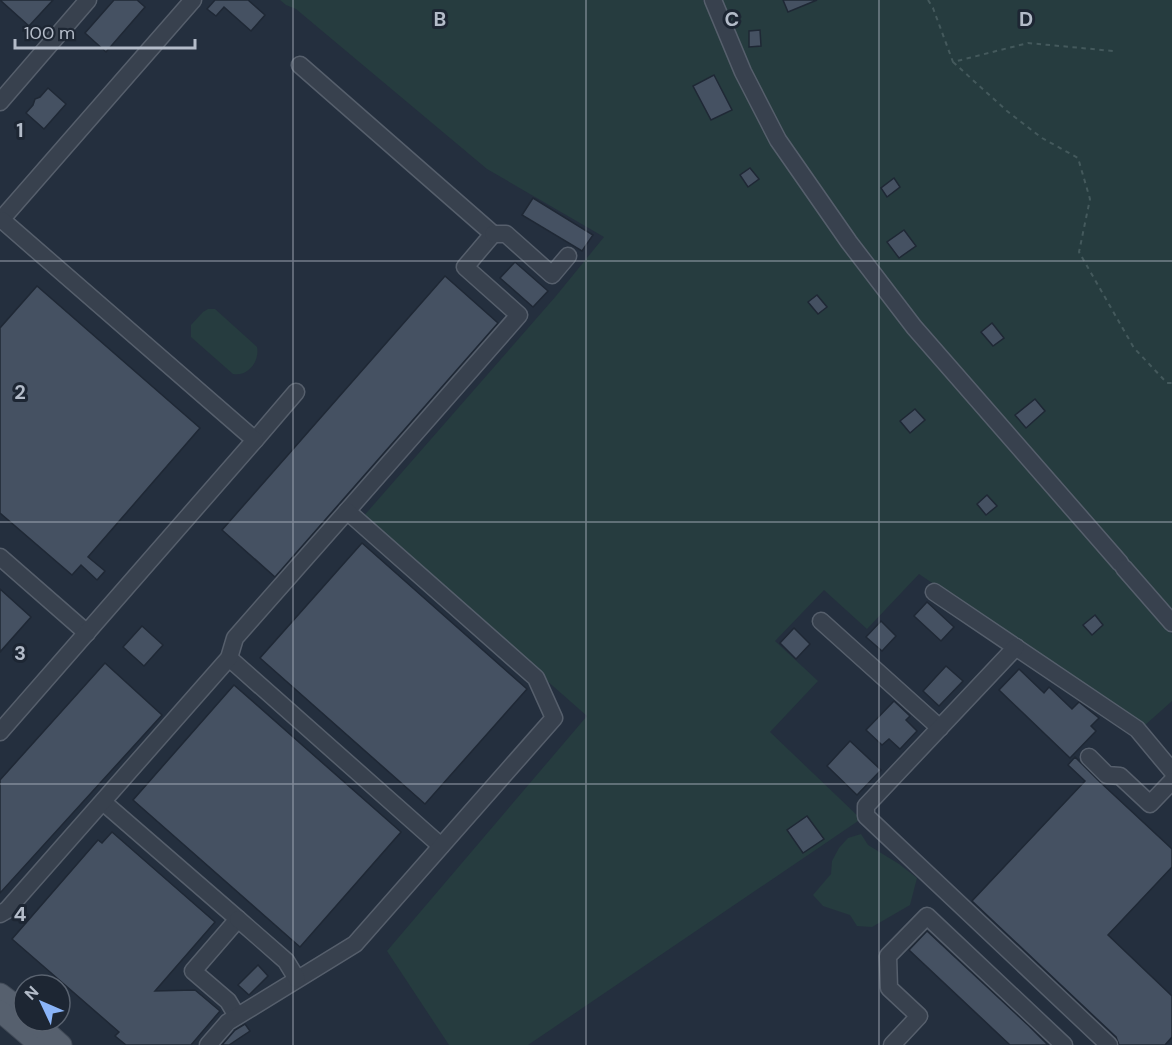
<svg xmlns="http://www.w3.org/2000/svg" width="1172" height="1045" font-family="'DM Sans',sans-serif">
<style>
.green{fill:#263c3f}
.building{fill:#455162;stroke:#1f2835;stroke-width:1.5}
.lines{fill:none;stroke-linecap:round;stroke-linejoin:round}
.minor-casing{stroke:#565f6c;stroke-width:19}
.major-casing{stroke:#414a57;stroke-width:23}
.path{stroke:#44595c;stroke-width:2;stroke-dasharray:4.5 4.5;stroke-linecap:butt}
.minor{stroke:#38414e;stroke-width:16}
.major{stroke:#56606e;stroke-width:21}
.grid{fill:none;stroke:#b4bcc9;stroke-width:1.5;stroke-opacity:0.55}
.grid-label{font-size:20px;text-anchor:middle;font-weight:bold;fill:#b4bcc9;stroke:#1d2633;stroke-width:6;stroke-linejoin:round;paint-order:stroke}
</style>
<rect width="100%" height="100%" fill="#242f3e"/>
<g class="green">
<path d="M 280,0 L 703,0 L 738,78 L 908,330 L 1172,634 L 1172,701 L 1144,726 L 919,574 L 867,629 L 824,590 L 775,641 L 818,681 L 770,732 L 861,819 L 528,1045 L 449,1045 L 387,951 L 587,716 L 362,518 L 556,296 L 604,237 L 487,169 L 296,9 L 286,5 Z"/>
<path d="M 720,0 L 1172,0 L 1172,610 L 918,321 L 853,235 L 785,136 L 749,68 Z"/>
<path d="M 208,309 L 215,309 L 257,347 C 260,361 248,377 233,374 L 191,337 L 191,325 L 203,312 Z"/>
<path d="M 861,834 L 868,845 L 899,864 L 917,878 L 910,905 L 872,927 L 857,926 L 850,915 L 823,906 L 813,895 L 831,874 L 832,861 L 839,848 L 848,838 Z"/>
</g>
<g class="building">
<path d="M 0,0 L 53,0 L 29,26 Z"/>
<path d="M 114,0 L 137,0 L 145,7 L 106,52 L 85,33 Z"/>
<path d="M 215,0 L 248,0 L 265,15 L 251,31 L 224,7 L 216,16 L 207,9 Z"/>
<path d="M 783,0 L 817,0 L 788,12 Z"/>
<path d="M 760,30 L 761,46 L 749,47 L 749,31 Z"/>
<path d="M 714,75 L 732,110 L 711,120 L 693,86 Z"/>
<path d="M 48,88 L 66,104 L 44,129 L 26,113 L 33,105 L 35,99 L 40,97 Z"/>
<path d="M 750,168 L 759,179 L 748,187 L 740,175 Z"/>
<path d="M 894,178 L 900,187 L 887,197 L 881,188 Z"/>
<path d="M 533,198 L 593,235 L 582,251 L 522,215 Z"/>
<path d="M 904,230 L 916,246 L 899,258 L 887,242 Z"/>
<path d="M 515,262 L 548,291 L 533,307 L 500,278 Z"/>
<path d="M 445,276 L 498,323 L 275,577 L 222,530 Z"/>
<path d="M 37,286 L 200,428 L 88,557 L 105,571 L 97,580 L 81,565 L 72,575 L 0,513 L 0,328 Z"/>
<path d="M 817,295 L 827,307 L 818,314 L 808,302 Z"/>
<path d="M 992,323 L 1004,338 L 993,346 L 981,332 Z"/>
<path d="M 1035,399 L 1045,411 L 1026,428 L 1015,415 Z"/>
<path d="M 915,409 L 925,420 L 910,433 L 900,421 Z"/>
<path d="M 987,495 L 997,506 L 986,515 L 977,504 Z"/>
<path d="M 362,543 L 527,689 L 425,804 L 260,658 Z"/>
<path d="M 0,589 L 31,617 L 0,652 Z"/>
<path d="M 927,602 L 954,627 L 941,641 L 914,616 Z"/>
<path d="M 1095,615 L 1103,625 L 1092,635 L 1083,625 Z"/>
<path d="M 881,621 L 896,636 L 882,651 L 866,637 Z"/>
<path d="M 142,626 L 163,645 L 144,666 L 123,647 Z"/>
<path d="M 794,628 L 810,644 L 796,659 L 780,643 Z"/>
<path d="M 105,663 L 162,715 L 0,893 L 0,780 Z"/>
<path d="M 946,666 L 963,681 L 939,706 L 923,691 Z"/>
<path d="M 1019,669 L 1044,693 L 1049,687 L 1072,709 L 1079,702 L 1099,718 L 1091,726 L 1096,731 L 1070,758 L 999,690 Z"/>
<path d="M 234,685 L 401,832 L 300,947 L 133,800 Z"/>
<path d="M 894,701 L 910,716 L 906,720 L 917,731 L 900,749 L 889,739 L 882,745 L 866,730 Z"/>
<path d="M 850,741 L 881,770 L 857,795 L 827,766 Z"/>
<path d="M 1075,757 L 1100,782 L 1172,849 L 1172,867 L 1108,935 L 1172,996 L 1172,1037 L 1165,1045 L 1119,1045 L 1116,1037 L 972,901 L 1085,781 L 1068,765 Z"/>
<path d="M 807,816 L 824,839 L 803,853 L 787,830 Z"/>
<path d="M 112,832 L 215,922 L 155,991 L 195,990 L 220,1011 L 191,1045 L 126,1045 L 115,1036 L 119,1032 L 12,939 L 98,840 L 102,843 Z"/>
<path d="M 927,931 L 1029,1026 L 1048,1045 L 1010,1045 L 909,950 Z"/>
<path d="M 258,965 L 268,976 L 249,995 L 238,985 Z"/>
<path d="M 245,1024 L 250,1031 L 229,1045 L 222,1045 L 235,1030 Z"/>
</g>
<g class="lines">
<defs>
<g id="minor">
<path d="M 713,0 L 743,72 L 778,140 L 849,242 L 914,327 L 1120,563"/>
<path d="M 300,65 L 493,234 L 465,267 L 519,315 L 347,511"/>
<path d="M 0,102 L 88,0"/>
<path d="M 0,221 L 193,0"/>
<path d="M 493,234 L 506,234 L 552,275 L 568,256"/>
<path d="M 255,440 L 296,392"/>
<path d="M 0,557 L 87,633"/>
<path d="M 1124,568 L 1172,623"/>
<path d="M 934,592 L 1137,729 L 1172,771"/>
<path d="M 821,621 L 940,728"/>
<path d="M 1016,647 L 866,806 L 866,816 L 1109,1045"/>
<path d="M 229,658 L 441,846"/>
<path d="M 0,732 L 255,440 L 2,220"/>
<path d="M 1089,757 L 1107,775 L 1120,776 L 1150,804 L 1172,781"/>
<path d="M 103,802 L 238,919 L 193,971 L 228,1001 L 237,1016"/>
<path d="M 0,914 L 7,910 L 229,658 L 235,638 L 347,511 L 536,678 L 554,718 L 355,944 L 228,1022 L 208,1045"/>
<path d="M 238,919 L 286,961 L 297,979"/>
<path d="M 892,1045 L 919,1016 L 889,988 L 888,956 L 927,916 L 1064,1045"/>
</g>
<g id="major">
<path d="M 0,994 L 24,1012"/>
<path d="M 0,1011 L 40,1045"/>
<path d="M 34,1021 L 61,1045"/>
</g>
</defs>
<use href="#minor" class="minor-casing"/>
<use href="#major" class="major-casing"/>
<g class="path">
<path d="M 928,0 L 933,8 L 953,62 L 1028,43 L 1113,51"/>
<path d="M 953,62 L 1007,111 L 1042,138 L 1078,158 L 1090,199 L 1079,252 L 1134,348 L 1167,383 L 1172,383"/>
</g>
<use href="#minor" class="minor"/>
<use href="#major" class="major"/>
</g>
<path class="grid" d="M 293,0 L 293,1045M 586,0 L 586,1045M 879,0 L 879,1045M 0,261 L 1172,261M 0,522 L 1172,522M 0,784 L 1172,784"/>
<g class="grid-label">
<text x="440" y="26">B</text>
<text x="732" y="26">C</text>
<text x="1026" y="26">D</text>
<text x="20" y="137">1</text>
<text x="20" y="399">2</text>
<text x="20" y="660">3</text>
<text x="20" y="921">4</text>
</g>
<g transform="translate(42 1003) rotate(314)"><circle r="28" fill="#1d2633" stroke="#59626f" stroke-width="1.5"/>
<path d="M0-4.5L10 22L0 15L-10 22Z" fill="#8ab4f8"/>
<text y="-9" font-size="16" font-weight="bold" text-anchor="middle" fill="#b4bcc9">N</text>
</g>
<path d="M15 39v9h180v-9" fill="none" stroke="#b4bcc9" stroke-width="3"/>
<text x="24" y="39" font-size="18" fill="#b4bcc9" stroke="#1d2633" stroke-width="4.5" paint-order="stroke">100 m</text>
</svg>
